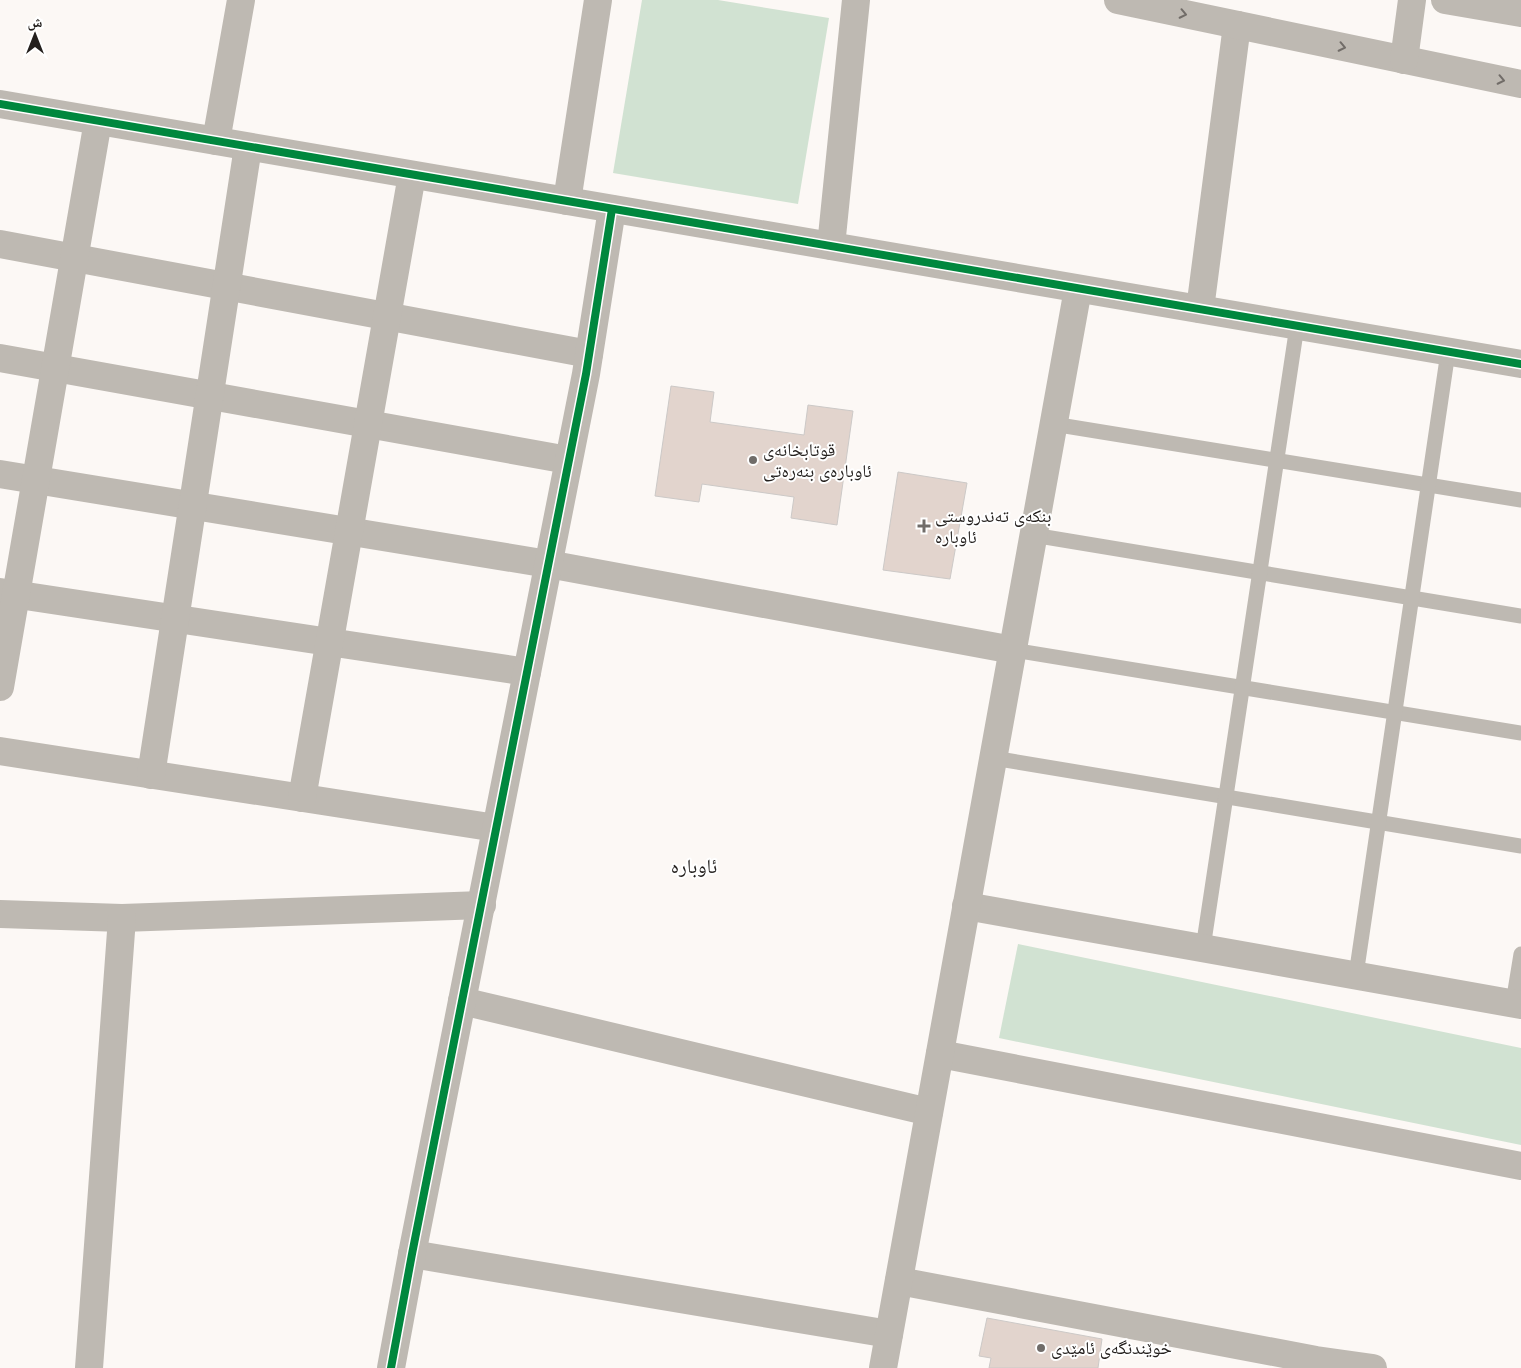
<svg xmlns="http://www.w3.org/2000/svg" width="1521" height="1368" font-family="'DM Sans','Noto Naskh Arabic',sans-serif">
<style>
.green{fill:#d1e2d2}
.building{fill:#e2d4cd;stroke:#ccc9c7}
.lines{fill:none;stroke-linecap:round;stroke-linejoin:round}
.service{stroke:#beb9b2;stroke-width:15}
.minor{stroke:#beb9b2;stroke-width:28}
.tertiary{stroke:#beb9b2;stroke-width:28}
.cycleway-casing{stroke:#fff;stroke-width:11}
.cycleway{stroke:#00873e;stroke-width:8}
.oneway{stroke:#716c68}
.poi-dot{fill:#706c69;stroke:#fff;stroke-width:2}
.labels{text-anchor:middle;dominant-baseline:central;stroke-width:4;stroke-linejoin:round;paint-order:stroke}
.poi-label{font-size:18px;fill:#24201e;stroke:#fff;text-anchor:start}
.quarter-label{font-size:20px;fill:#24201e;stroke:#fff}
</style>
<rect width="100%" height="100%" fill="#fcf8f5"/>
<g class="green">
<path d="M 642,0 L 718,0 L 829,18 L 798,204 L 613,173 Z"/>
<path d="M 1018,944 L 1521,1048 L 1521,1145 L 999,1038 Z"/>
</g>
<g class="building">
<path d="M 671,386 L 714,392 L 710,422 L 804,435 L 808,405 L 853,411 L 837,525 L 791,518 L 794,497 L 702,484 L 699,502 L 655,496 Z"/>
<path d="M 898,472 L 967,483 L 950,579 L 883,570 Z"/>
<path d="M 987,1318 L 1102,1339 L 1098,1368 L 989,1368 L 991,1358 L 979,1356 Z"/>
</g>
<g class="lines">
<g class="service">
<path d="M 1053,424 L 1521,500"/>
<path d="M 1033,535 L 1521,616"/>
<path d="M 1013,650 L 1521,733"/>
<path d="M 993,758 L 1521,846"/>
<path d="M 1203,948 L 1297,326"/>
<path d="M 1356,975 L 1448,352"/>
<path d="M 1513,1003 L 1521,954"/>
</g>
<g class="minor">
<path d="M 0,104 L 1521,364"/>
<path d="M 216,141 L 241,0"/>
<path d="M 567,201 L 598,0"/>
<path d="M 0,244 L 589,354"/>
<path d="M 831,246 L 856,0"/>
<path d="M 1200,309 L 1237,25"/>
<path d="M 0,358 L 568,460"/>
<path d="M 0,474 L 548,564 L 1013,650"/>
<path d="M 0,592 L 527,672"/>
<path d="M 0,687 L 98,121"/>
<path d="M 0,751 L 496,828"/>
<path d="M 151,775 L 248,147"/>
<path d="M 302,798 L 412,175"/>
<path d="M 966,906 L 1521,1005"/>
<path d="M 0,914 L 122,918 L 482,905"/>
<path d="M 462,1001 L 929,1112"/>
<path d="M 940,1054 L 1521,1166"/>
<path d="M 412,1254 L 889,1334"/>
<path d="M 899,1281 L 1316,1360 L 1373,1368"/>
<path d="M 89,1368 L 122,918"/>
<path d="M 391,1368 L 412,1254 L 586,374 L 612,209"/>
<path d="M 883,1368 L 1078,289"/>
</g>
<g class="tertiary">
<path d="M 1118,0 L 1521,84"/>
<path d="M 1445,0 L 1521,13"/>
<path d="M 1404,60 L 1412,0"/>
</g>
<defs>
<g id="cycleway">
<path d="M 0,104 L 1521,364"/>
<path d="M 391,1368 L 412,1254 L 586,374 L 612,209"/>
</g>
</defs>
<use href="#cycleway" class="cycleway-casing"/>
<use href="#cycleway" class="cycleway"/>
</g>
<defs><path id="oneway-chevron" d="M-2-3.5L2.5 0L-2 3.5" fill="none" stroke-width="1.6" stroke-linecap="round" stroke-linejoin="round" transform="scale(1.25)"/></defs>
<g class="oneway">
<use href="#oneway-chevron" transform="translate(1183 14) rotate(12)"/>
<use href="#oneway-chevron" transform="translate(1342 47) rotate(12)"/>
<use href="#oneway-chevron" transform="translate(1501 80) rotate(12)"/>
</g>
<g class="poi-dot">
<circle cx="753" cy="460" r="5"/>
<path d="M921.5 518.5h5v5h5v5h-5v5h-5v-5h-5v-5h5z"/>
<circle cx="1041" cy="1348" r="5"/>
</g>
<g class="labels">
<g class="poi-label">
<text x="763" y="450">قوتابخانەی<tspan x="763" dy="21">ئاوبارەی بنەرەتی</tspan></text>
<text x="935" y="516">بنکەی تەندروستی<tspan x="935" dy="21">ئاوبارە</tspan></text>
<text x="1051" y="1348">خوێندنگەی ئامێدی</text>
</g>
<g class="quarter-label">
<text x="694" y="866">ئاوبارە</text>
</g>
</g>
<g transform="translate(35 35)" stroke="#ffffff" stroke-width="4" paint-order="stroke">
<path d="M0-4L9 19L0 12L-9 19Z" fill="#24201e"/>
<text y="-8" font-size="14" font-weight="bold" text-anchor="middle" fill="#24201e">ش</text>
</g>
</svg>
